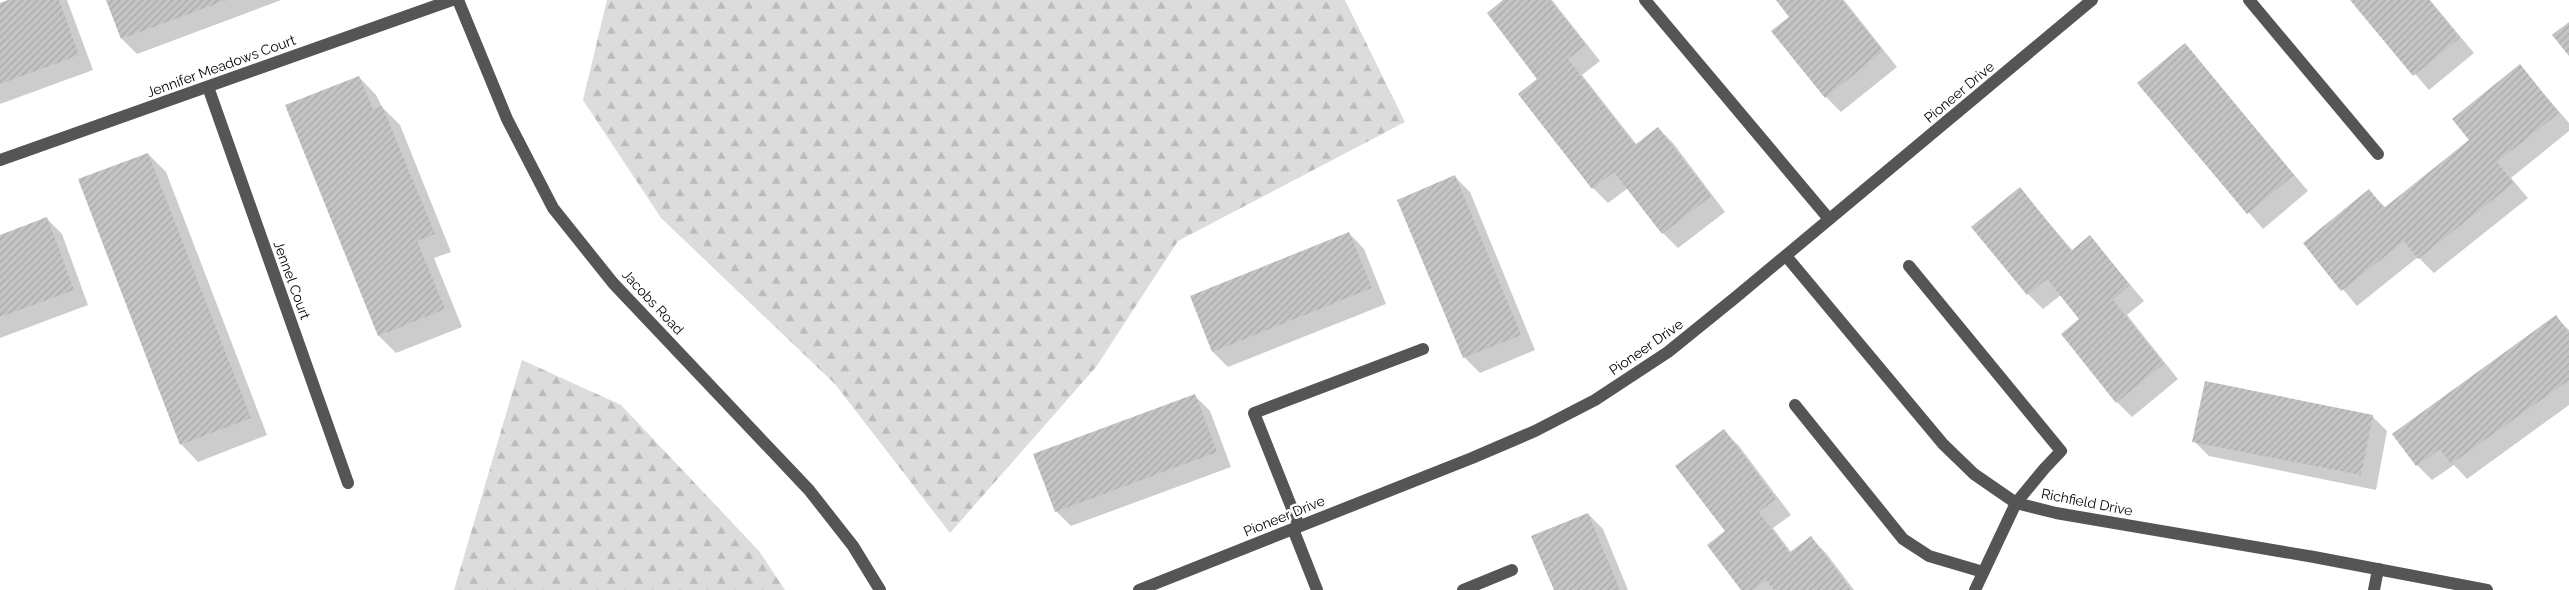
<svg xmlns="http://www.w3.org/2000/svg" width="2569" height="590" font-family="Raleway,sans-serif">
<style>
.forest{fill:url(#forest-firs)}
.shadow{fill:#0003}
.building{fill:url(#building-hatch)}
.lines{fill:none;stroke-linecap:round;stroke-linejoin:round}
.minor{stroke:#555;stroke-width:12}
.labels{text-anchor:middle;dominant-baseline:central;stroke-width:5;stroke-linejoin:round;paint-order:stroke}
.street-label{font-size:14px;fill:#000;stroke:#fff}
</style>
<defs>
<pattern id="forest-firs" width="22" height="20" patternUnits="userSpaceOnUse" patternTransform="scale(1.25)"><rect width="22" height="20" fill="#dcdcdc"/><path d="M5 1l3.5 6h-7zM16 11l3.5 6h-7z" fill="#bbb"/></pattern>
<pattern id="building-hatch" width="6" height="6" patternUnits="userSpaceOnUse" patternTransform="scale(1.25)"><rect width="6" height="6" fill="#c4c4c4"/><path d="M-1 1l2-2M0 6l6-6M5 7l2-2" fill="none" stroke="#a7a7a7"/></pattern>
</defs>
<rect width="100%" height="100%" fill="#fff"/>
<g class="forest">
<path d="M 607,0 L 1345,0 L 1405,122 L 1178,241 L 1096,367 L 950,533 L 835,384 L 661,218 L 583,100 Z"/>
<path d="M 522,360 L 621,405 L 759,551 L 785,590 L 454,590 Z"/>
</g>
<g class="shadow">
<path d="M 12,0 L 67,0 L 93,70 L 0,104 L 0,4 Z"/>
<path d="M 107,0 L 281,0 L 137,54 L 122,39 Z"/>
<path d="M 1505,0 L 1552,0 L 1600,61 L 1582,75 L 1637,145 L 1658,128 L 1673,143 L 1725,212 L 1678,248 L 1663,233 L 1628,188 L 1608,203 L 1593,188 L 1520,94 L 1539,79 Z"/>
<path d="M 1777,0 L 1844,0 L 1897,67 L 1841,112 L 1826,97 L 1791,17 Z"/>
<path d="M 2352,0 L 2430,0 L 2474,53 L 2429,90 Z"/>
<path d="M 2185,45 L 2308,191 L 2263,229 L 2139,83 Z"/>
<path d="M 2520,66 L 2569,123 L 2569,131 L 2511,178 L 2528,198 L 2434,273 L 2418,257 L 2357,306 L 2304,243 L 2369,191 L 2386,208 L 2471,140 Z"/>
<path d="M 359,77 L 376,95 L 382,107 L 400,125 L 451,252 L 434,258 L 462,327 L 396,353 L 379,336 Z"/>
<path d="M 148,154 L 166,172 L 267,435 L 198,462 L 181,444 Z"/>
<path d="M 1455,177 L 1470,192 L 1535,350 L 1480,373 L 1465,358 L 1399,200 Z"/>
<path d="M 2020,189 L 2073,251 L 2090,237 L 2144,301 L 2127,315 L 2178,379 L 2132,417 L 2117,402 L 2081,319 L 2061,295 L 2043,309 L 2028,294 Z"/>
<path d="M 47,219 L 62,234 L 88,305 L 0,338 L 0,236 Z"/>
<path d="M 1349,233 L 1364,249 L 1386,304 L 1228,367 L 1213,352 L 1191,297 Z"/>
<path d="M 2556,317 L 2569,330 L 2569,405 L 2467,479 L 2454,465 L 2432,480 L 2417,465 Z"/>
<path d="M 1195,396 L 1210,411 L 1231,467 L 1071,526 L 1056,511 Z"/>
<path d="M 2372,416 L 2387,431 L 2376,490 L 2209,456 L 2194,441 Z"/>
<path d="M 1724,431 L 1739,446 L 1791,515 L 1773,528 L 1791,552 L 1811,538 L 1826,553 L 1854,590 L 1743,590 L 1726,531 Z"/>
<path d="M 1588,514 L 1603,529 L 1628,590 L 1555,590 Z"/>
</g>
<g class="building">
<path d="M 8,0 L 59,0 L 79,55 L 0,84 L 0,3 Z"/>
<path d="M 106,0 L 226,0 L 121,39 Z"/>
<path d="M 1503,0 L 1550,0 L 1586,45 L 1568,59 L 1635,145 L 1658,127 L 1711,196 L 1662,234 L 1614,172 L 1592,189 L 1518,94 L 1537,79 L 1487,13 Z"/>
<path d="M 1776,0 L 1842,0 L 1883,51 L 1825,98 L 1771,31 L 1789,17 Z"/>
<path d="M 2350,0 L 2429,0 L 2460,38 L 2413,76 Z"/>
<path d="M 2569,22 L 2569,56 L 2552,35 Z"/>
<path d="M 2185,43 L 2294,175 L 2247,214 L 2137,83 Z"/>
<path d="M 2520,64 L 2559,113 L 2497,162 L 2514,183 L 2418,259 L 2404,241 L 2341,291 L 2303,243 L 2369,189 L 2384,208 L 2469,140 L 2452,119 Z"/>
<path d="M 359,76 L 373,109 L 382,106 L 435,234 L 417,241 L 445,309 L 378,336 L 285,105 Z"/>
<path d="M 148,153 L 251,418 L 180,445 L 78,179 Z"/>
<path d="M 1455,175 L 1521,335 L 1463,358 L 1397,200 Z"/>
<path d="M 2020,187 L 2071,251 L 2090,235 L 2130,285 L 2113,300 L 2164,364 L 2116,403 L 2061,334 L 2079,319 L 2047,279 L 2027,295 L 1971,227 Z"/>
<path d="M 47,217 L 74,290 L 0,317 L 0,235 Z"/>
<path d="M 1349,232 L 1372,288 L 1212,352 L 1190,296 Z"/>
<path d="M 2556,315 L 2569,333 L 2569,380 L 2451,464 L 2440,449 L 2416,466 L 2392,434 Z"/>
<path d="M 2205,381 L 2373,415 L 2361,475 L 2192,442 Z"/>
<path d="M 1195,394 L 1217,452 L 1055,512 L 1033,454 Z"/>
<path d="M 1724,429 L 1776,499 L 1759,512 L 1789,553 L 1811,536 L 1851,590 L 1774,590 L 1766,580 L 1753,590 L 1741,590 L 1707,545 L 1725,531 L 1675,466 Z"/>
<path d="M 1588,513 L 1620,590 L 1554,590 L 1531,536 Z"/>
</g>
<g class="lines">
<g class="minor">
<path d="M 458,0 L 507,119 L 553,208 L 613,283 L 809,490 L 853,546 L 880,590"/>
<path d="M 1645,0 L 1829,219"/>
<path d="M 2249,0 L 2378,154"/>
<path d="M 208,87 L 348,483"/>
<path d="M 0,160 L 452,0"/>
<path d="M 1786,256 L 1943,444 L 1974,474 L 2016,503 L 2056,513 L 2314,557 L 2487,590"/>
<path d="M 1909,266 L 2061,451 L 2044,469 L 2016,503 L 1975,590"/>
<path d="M 1795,405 L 1903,539 L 1929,556 L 1983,572"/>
<path d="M 1299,526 L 1254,413 L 1423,349"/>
<path d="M 1293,529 L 1317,590"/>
<path d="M 1139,590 L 1472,458 L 1535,431 L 1595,400 L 1668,352 L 1736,297 L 2092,0"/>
<path d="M 1463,590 L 1512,570"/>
<path d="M 2374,590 L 2378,569"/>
</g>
</g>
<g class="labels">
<g class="street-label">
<text transform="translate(221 66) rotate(-20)">Jennifer Meadows Court</text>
<text transform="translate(1959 92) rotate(-40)">Pioneer Drive</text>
<text transform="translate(292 280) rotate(70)">Jennel Court</text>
<text transform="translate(653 302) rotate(47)">Jacobs Road</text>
<text transform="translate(1646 347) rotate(-35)">Pioneer Drive</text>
<text transform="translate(2087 502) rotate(11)">Richfield Drive</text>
<text transform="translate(1284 516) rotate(-22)">Pioneer Drive</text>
</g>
</g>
</svg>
